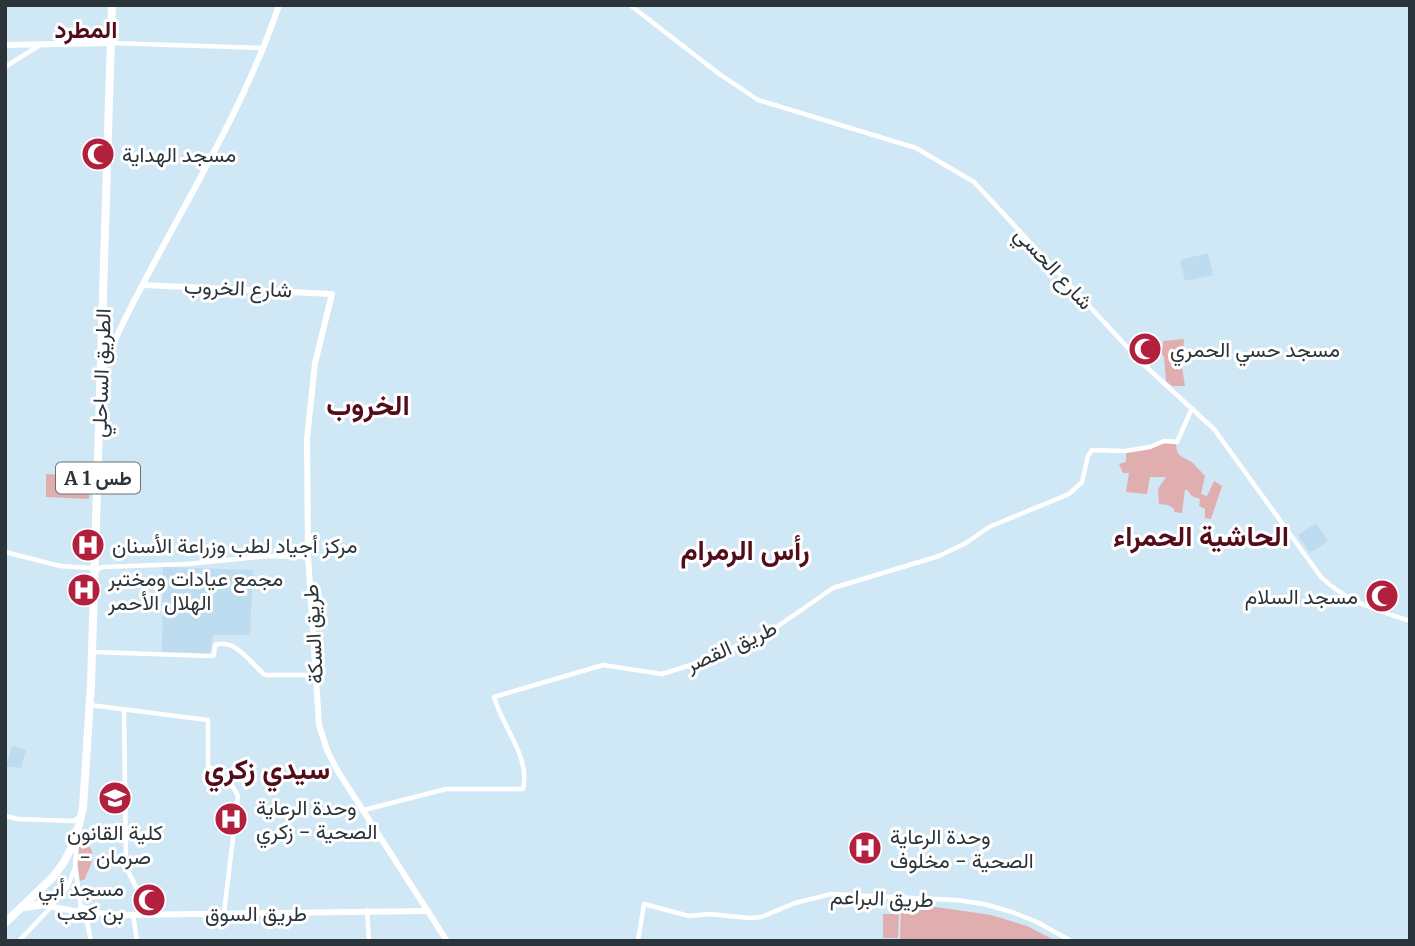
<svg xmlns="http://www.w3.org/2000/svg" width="1415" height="946" font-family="Merriweather,Vazirmatn,serif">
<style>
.built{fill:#bedcf0}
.green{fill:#e1aeb0}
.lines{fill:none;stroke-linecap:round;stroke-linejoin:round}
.minor{stroke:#fff;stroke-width:4.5}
.major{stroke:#fff;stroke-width:6}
.highway{stroke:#fff;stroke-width:8}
.labels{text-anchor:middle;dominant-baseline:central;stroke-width:6;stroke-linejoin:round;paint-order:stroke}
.shield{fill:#fff;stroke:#6b7175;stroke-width:2}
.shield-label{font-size:19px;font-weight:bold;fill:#2b343a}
.poi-label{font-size:21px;fill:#2b343a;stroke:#fff;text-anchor:start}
.street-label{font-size:21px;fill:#2b343a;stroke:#fff}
.quarter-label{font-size:24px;font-weight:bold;fill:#530d1a;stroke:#fff}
.district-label{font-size:28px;font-weight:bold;fill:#530d1a;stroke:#fff}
</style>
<rect width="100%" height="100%" fill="#d0e7f6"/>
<g class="built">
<path d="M 1208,253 L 1213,275 L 1185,281 L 1180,260 Z"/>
<path d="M 1316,523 L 1328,541 L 1310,553 L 1298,535 Z"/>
<path d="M 163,567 L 253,570 L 250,635 L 213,635 L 210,654 L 162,653 Z"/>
<path d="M 12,746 L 26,750 L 21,768 L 6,766 Z"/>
<path d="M 108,782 L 123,785 L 124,805 L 105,805 Z"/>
</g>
<g class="green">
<path d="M 1184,339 L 1182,367 L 1185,386 L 1172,386 L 1166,381 L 1164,357 L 1159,350 L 1163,346 L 1163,341 Z"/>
<path d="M 1164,441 L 1176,443 C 1176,458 1183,456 1193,463 C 1197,467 1201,472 1205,476 L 1201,494 L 1207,496 L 1214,481 L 1222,486 L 1211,519 L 1205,518 L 1205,509 L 1199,506 L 1200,499 L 1192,496 L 1187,490 L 1185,490 L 1182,513 L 1174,512 L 1174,509 L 1168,505 L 1159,504 L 1158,489 L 1166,477 L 1150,477 L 1147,494 L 1126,492 L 1129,473 L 1123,473 L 1119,464 L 1126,462 L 1126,452 Z"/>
<path d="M 46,474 L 85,476 L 85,483 L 90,484 L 89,499 L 46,497 Z"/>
<path d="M 79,847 L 90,847 C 96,859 89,867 85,879 L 80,881 L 77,859 Z"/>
<path d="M 901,902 L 991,915 L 1027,926 L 1056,941 L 900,941 Z"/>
<path d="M 883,914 L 899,914 L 898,938 L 883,938 Z"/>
</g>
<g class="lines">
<g class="minor">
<path d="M 630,5 L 718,73 L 758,100 L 916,148 L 974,182 L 1142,363 L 1214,429 L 1321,577 C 1347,602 1376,610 1410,621"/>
<path d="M 111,43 L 263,48"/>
<path d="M 5,67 L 40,45"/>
<path d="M 5,552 L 60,566 L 91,568"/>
<path d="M 96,571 L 102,567 L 186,564 L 270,556 L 309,557"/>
<path d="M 93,652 L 211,656 L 214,655 L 215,645 C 236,638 250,663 265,675 L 315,675"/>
<path d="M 90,705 L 208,720 L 208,766 L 229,780 L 238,796 L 224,913"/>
<path d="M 124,710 L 126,867 L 149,913"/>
<path d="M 364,810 L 446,789 L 523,789 C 531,758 502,726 494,697 L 603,665 L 662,674 L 697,663 L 768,633 L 833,588 L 939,556 L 966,543 L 989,527 L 1069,494 L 1082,482 L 1088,456 L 1092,450 L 1125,451 L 1150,447 L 1164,441 L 1177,442 L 1192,408"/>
<path d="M 5,816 L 18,819 L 73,821 L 78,818"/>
<path d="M 77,842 L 75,866 L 81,908"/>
<path d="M 52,904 L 67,888 L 74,870"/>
<path d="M 367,910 L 369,941"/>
<path d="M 85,912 L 91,941"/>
<path d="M 133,914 L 137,941"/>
<path d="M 19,941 L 52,906"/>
<path d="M 638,941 L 644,904 L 689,916 L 710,914 L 749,918 L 761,917 L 795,903 L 831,894 L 956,900 L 984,904 L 1012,912 L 1037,922 L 1071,941"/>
</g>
<g class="major">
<path d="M 5,45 L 110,43"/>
<path d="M 144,285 L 332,294 L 315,363 L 307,439 L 308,555 L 319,725 L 327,750 L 337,770 L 447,941"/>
<path d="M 102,372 C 109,356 115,339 123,323 C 175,217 241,118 279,5"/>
<path d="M 37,904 L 80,912"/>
<path d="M 81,908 L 85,908 L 85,912 L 80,912 Z"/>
<path d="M 85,912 L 121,915 L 428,911"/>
</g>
<g class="highway">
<path d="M 24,907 L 39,905"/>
<path d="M 5,923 L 53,877 L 64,862 L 75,841 L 83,808 L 91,683 L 112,5"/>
</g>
</g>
<defs>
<symbol id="mosque-disc" viewBox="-11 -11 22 22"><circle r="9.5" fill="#b2203e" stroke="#fff"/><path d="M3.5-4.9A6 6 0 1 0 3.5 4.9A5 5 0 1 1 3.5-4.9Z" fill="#fff"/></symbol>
<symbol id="hospital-disc" viewBox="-11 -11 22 22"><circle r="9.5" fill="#b2203e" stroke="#fff"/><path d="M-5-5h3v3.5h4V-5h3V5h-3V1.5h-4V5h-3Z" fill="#fff"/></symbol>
<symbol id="university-disc" viewBox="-11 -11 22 22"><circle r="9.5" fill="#b2203e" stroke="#fff"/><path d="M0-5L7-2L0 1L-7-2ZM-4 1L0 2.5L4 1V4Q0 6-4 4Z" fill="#fff"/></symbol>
</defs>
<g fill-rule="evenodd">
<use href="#mosque-disc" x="79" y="135" width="38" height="38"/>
<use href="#mosque-disc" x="1126" y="330" width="38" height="38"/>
<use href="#hospital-disc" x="69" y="526" width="38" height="38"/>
<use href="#hospital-disc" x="65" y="571" width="38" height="38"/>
<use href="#mosque-disc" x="1363" y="577" width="38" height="38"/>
<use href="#university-disc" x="96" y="779" width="38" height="38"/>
<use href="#hospital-disc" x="212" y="800" width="38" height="38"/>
<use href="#hospital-disc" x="846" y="829" width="38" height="38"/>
<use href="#mosque-disc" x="130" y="881" width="38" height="38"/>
</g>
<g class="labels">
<rect class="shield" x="56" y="462.5" width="84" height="31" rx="5"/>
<g class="shield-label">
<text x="98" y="478">A 1 طس</text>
</g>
<g class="poi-label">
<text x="122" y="154">مسجد الهداية</text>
<text x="1170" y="349">مسجد حسي الحمري</text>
<text x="112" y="545">مركز أجياد لطب وزراعة الأسنان</text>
<text x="108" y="578">مجمع عيادات ومختبر<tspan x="108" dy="24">الهلال الأحمر</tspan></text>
<text x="1358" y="596" text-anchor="end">مسجد السلام</text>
<text x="256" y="807">وحدة الرعاية<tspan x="256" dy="24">الصحية - زكري</tspan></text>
<text x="115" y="832" text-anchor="middle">كلية القانون<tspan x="115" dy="24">- صرمان</tspan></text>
<text x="890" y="836">وحدة الرعاية<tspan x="890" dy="24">الصحية - مخلوف</tspan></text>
<text x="124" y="888" text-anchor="end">مسجد أبي<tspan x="124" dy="24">بن كعب</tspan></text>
</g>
<g class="street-label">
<text transform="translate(1054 268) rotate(47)">شارع الحسي</text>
<text transform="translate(238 288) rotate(2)">شارع الخروب</text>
<text transform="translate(101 373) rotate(-88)">الطريق الساحلي</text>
<text transform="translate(313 634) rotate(-93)">طريق السكة</text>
<text transform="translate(731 646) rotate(-24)">طريق القصر</text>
<text transform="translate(882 898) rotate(2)">طريق البراعم</text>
<text x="256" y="913">طريق السوق</text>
</g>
<g class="quarter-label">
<text x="86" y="29">المطرد</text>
</g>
<g class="district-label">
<text x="368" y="405">الخروب</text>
<text x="1201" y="536">الحاشية الحمراء</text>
<text x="745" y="550">رأس الرمرام</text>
<text x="267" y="769">سيدي زكري</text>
</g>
</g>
<rect width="1415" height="946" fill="none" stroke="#2b343a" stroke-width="14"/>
</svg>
